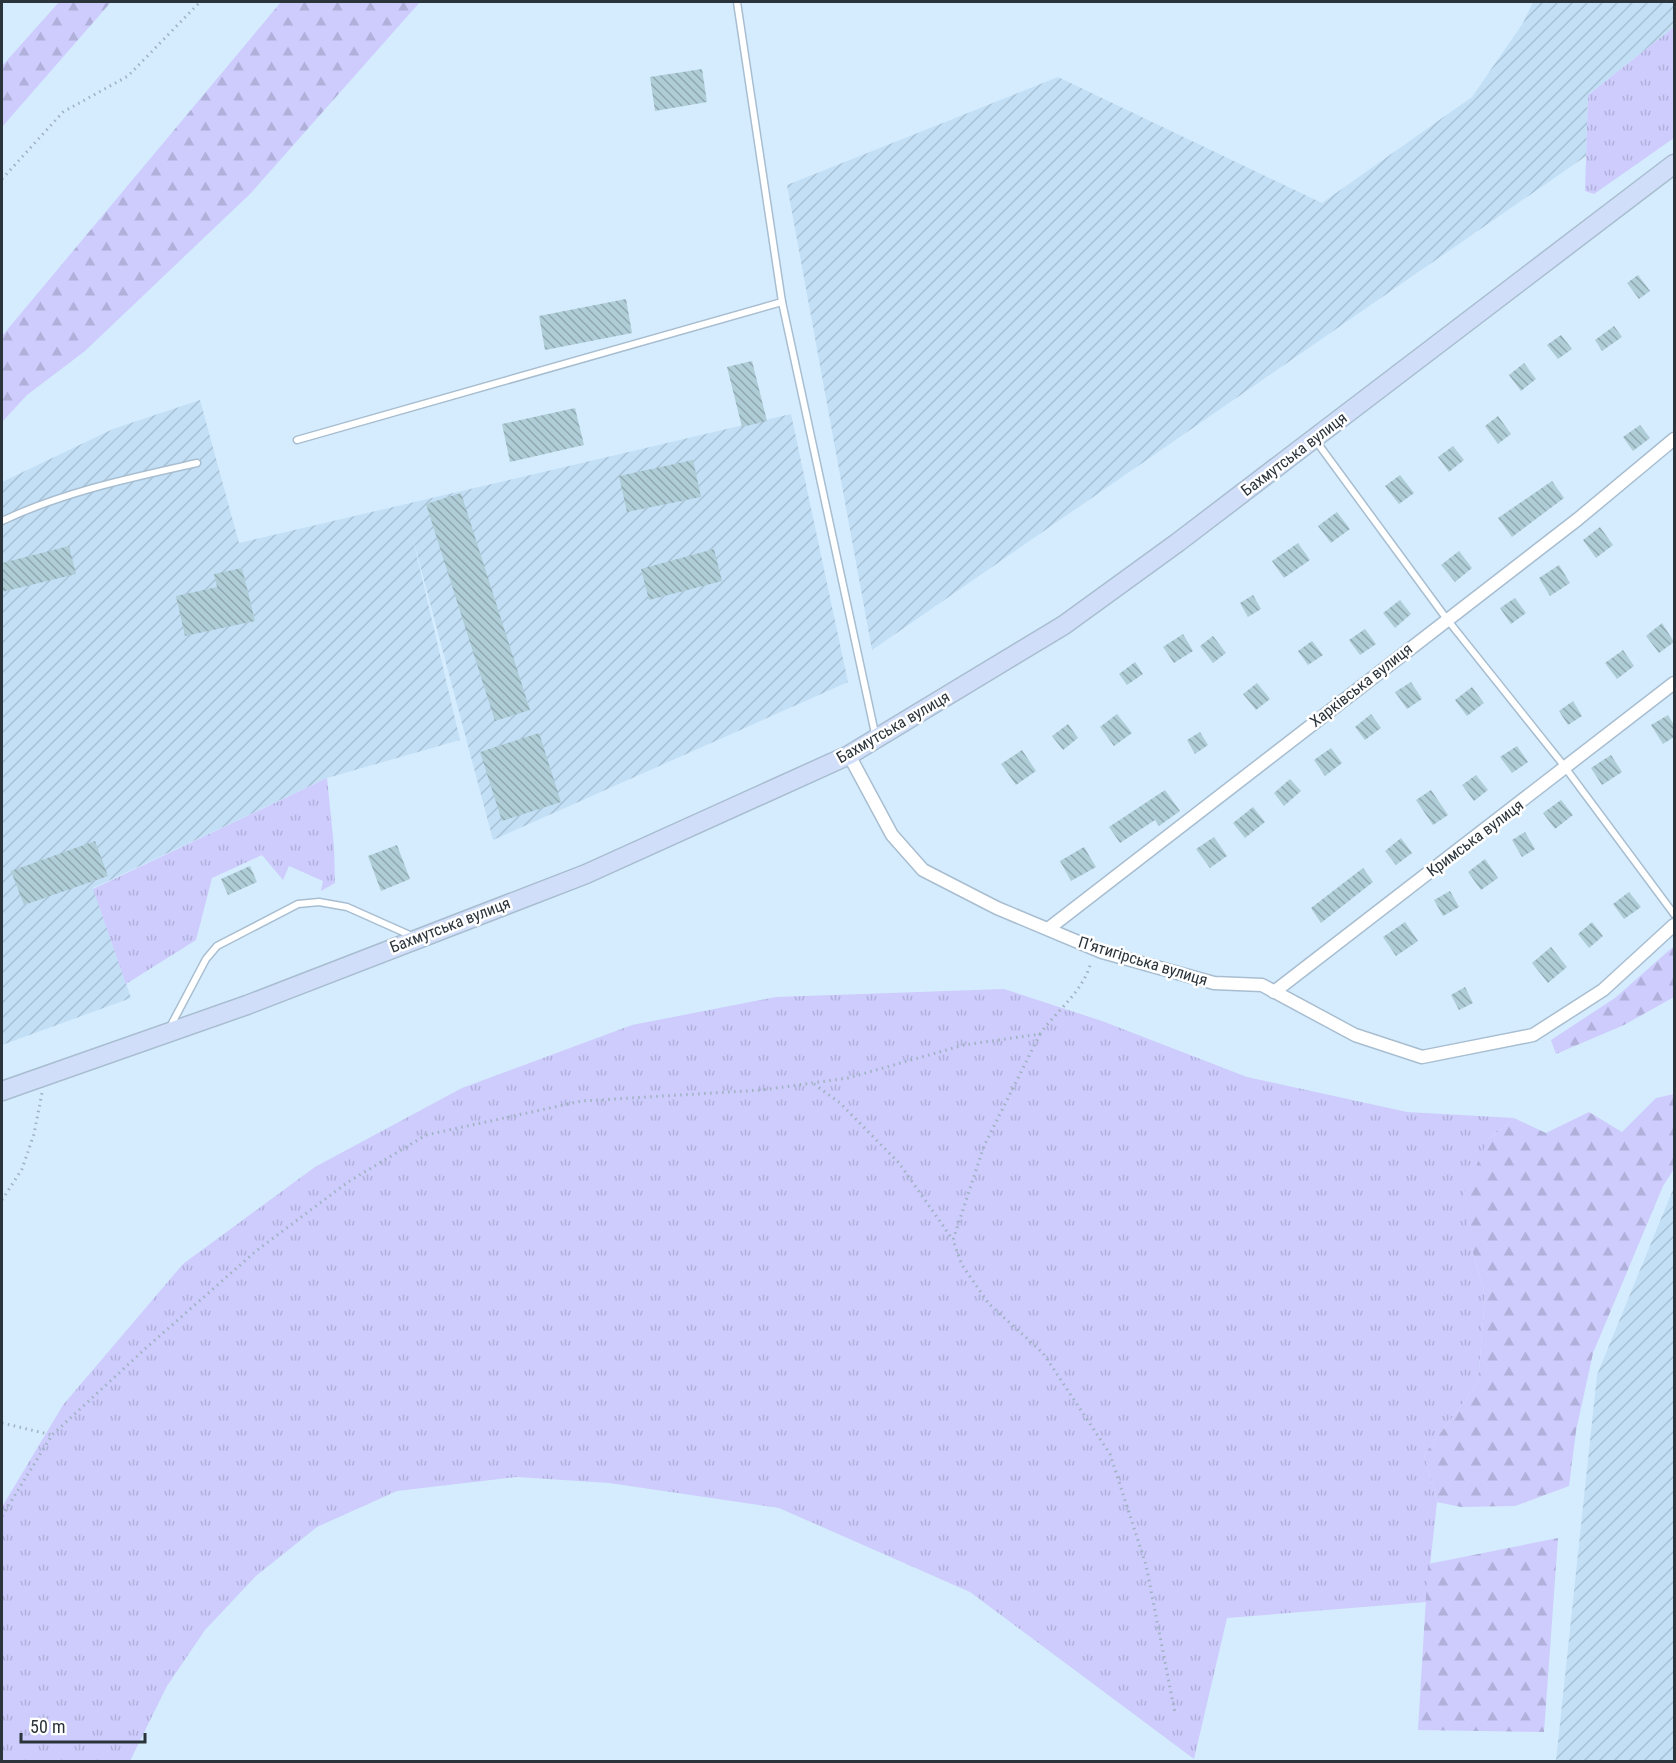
<svg xmlns="http://www.w3.org/2000/svg" width="1676" height="1763" font-family="'Roboto Condensed',sans-serif">
<style>
.industrial{fill:url(#industrial-furrows)}
.grass{fill:url(#grass-tufts)}
.forest{fill:url(#forest-firs)}
.building{fill:url(#building-back-hatch)}
.lines{fill:none;stroke-linecap:round;stroke-linejoin:round}
.service-casing{stroke:#a8bed0;stroke-width:9}
.minor-casing{stroke:#a8bed0;stroke-width:15}
.secondary-casing{stroke:#a8bed0;stroke-width:21}
.path{stroke:#9fb2c0;stroke-width:3;stroke-dasharray:1.5 4.5;stroke-linecap:butt}
.service{stroke:#fff;stroke-width:6}
.minor{stroke:#fff;stroke-width:12}
.secondary{stroke:#d1def9;stroke-width:18}
.labels{text-anchor:middle;dominant-baseline:central;stroke-width:5;stroke-linejoin:round;paint-order:stroke}
.street-label{font-size:16px;fill:#2b343b;stroke:#fff}
</style>
<defs>
<pattern id="industrial-furrows" width="10" height="10" patternUnits="userSpaceOnUse" patternTransform="scale(1.5)"><rect width="10" height="10" fill="#c2dff5"/><path d="M-1 1l2-2M0 10L10 0M9 11l2-2" fill="none" stroke="#a7c0d3"/></pattern>
<pattern id="grass-tufts" width="24" height="20" patternUnits="userSpaceOnUse" patternTransform="scale(1.5)"><rect width="24" height="20" fill="#cdccfd"/><path d="M3 7l-1-3M5 7V3M7 7l1-3M15 17l-1-3M17 17v-4M19 17l1-3" fill="none" stroke="#b0b0da"/></pattern>
<pattern id="forest-firs" width="22" height="20" patternUnits="userSpaceOnUse" patternTransform="scale(1.5)"><rect width="22" height="20" fill="#cdccfd"/><path d="M5 1l3.5 6h-7zM16 11l3.5 6h-7z" fill="#b0b0da"/></pattern>
<pattern id="building-back-hatch" width="6" height="6" patternUnits="userSpaceOnUse" patternTransform="scale(1.5)"><rect width="6" height="6" fill="#afcdd6"/><path d="M-1 5l2 2M0 0l6 6M5-1l2 2" fill="none" stroke="#8fa7af"/></pattern>
</defs>
<rect width="100%" height="100%" fill="#d5ecfe"/>
<g class="industrial">
<path d="M 1533,2 L 1674,2 L 1674,27 L 1588,95 L 1586,156 L 872,650 L 787,185 L 1058,77 L 1322,203 L 1472,97 L 1523,23 Z"/>
<path d="M 200,400 L 239,543 L 791,414 L 848,682 L 493,840 L 412,535 L 460,740 L 327,778 L 93,888 L 131,998 L 2,1045 L 2,482 L 113,429 Z"/>
<path d="M 1674,1187 L 1674,1761 L 1556,1761 L 1597,1375 Z"/>
</g>
<g class="grass">
<path d="M 1674,27 L 1674,138 L 1594,194 L 1585,191 L 1588,95 Z"/>
<path d="M 327,778 L 334,847 L 335,883 L 321,891 L 323,881 L 289,866 L 283,880 L 262,855 L 212,878 L 196,940 L 126,984 L 93,889 Z"/>
<path d="M 1004,989 L 1102,1021 L 1247,1077 L 1407,1112 L 1514,1118 L 1488,1140 L 1471,1246 L 1485,1295 L 1478,1383 L 1424,1455 L 1437,1502 L 1426,1602 L 1227,1618 L 1194,1759 L 970,1592 L 779,1508 L 609,1483 L 517,1477 L 397,1491 L 317,1527 L 256,1576 L 205,1630 L 167,1686 L 130,1761 L 2,1761 L 2,1507 L 63,1405 L 183,1264 L 315,1167 L 462,1088 L 632,1025 L 776,997 Z"/>
</g>
<g class="forest">
<path d="M 59,2 L 111,2 L 2,127 L 2,66 Z"/>
<path d="M 281,2 L 420,2 L 250,194 L 85,351 L 27,395 L 2,422 L 2,336 Z"/>
<path d="M 1674,946 L 1674,997 L 1624,1025 L 1556,1054 L 1551,1040 L 1615,998 Z"/>
<path d="M 1674,1094 L 1674,1169 L 1663,1186 L 1593,1353 L 1576,1431 L 1569,1486 L 1515,1506 L 1461,1507 L 1437,1502 L 1424,1455 L 1478,1383 L 1485,1295 L 1471,1246 L 1462,1197 L 1488,1140 L 1514,1118 L 1546,1133 L 1589,1112 L 1622,1132 L 1656,1098 Z"/>
<path d="M 1558,1538 L 1544,1732 L 1418,1730 L 1428,1564 Z"/>
</g>
<g class="building">
<path d="M 702,69 L 707,102 L 655,111 L 650,77 Z"/>
<path d="M 1638,275 L 1650,291 L 1639,299 L 1627,283 Z"/>
<path d="M 626,299 L 632,333 L 545,350 L 539,316 Z"/>
<path d="M 1614,326 L 1622,337 L 1602,351 L 1595,340 Z"/>
<path d="M 1561,335 L 1572,349 L 1558,359 L 1547,345 Z"/>
<path d="M 752,361 L 767,421 L 742,427 L 727,367 Z"/>
<path d="M 1524,363 L 1536,379 L 1521,391 L 1509,375 Z"/>
<path d="M 575,408 L 584,445 L 510,462 L 502,424 Z"/>
<path d="M 1498,416 L 1511,434 L 1498,444 L 1485,426 Z"/>
<path d="M 1640,425 L 1650,438 L 1633,451 L 1623,437 Z"/>
<path d="M 1453,446 L 1464,460 L 1449,472 L 1438,457 Z"/>
<path d="M 693,460 L 701,497 L 627,512 L 619,476 Z"/>
<path d="M 1400,475 L 1414,493 L 1399,504 L 1385,486 Z"/>
<path d="M 1552,481 L 1564,498 L 1512,537 L 1498,518 Z"/>
<path d="M 461,493 L 530,710 L 495,721 L 426,504 Z"/>
<path d="M 1337,512 L 1350,529 L 1331,543 L 1318,526 Z"/>
<path d="M 1600,527 L 1613,545 L 1596,558 L 1583,540 Z"/>
<path d="M 1298,543 L 1310,560 L 1284,578 L 1272,561 Z"/>
<path d="M 69,546 L 76,574 L 2,592 L 2,563 Z"/>
<path d="M 714,549 L 722,581 L 649,600 L 641,569 Z"/>
<path d="M 1459,551 L 1472,568 L 1455,582 L 1441,565 Z"/>
<path d="M 1559,565 L 1570,583 L 1550,596 L 1539,578 Z"/>
<path d="M 242,568 L 255,621 L 185,636 L 176,596 L 217,587 L 214,574 Z"/>
<path d="M 1253,595 L 1261,609 L 1248,617 L 1240,603 Z"/>
<path d="M 1515,598 L 1526,613 L 1511,624 L 1500,608 Z"/>
<path d="M 1400,600 L 1411,614 L 1395,628 L 1383,613 Z"/>
<path d="M 1662,623 L 1674,642 L 1659,653 L 1646,636 Z"/>
<path d="M 1365,629 L 1376,644 L 1360,655 L 1349,640 Z"/>
<path d="M 1183,634 L 1193,651 L 1174,663 L 1163,647 Z"/>
<path d="M 1213,636 L 1226,653 L 1213,663 L 1200,646 Z"/>
<path d="M 1312,641 L 1323,655 L 1308,665 L 1298,651 Z"/>
<path d="M 1623,650 L 1634,666 L 1617,679 L 1605,663 Z"/>
<path d="M 1135,662 L 1143,674 L 1127,685 L 1119,674 Z"/>
<path d="M 1411,682 L 1422,699 L 1407,709 L 1395,692 Z"/>
<path d="M 1257,683 L 1270,699 L 1256,710 L 1243,694 Z"/>
<path d="M 1472,687 L 1484,703 L 1467,716 L 1455,700 Z"/>
<path d="M 1573,701 L 1582,716 L 1568,725 L 1559,711 Z"/>
<path d="M 1117,714 L 1132,733 L 1114,746 L 1100,727 Z"/>
<path d="M 1371,714 L 1381,728 L 1365,740 L 1355,727 Z"/>
<path d="M 1668,715 L 1674,725 L 1674,737 L 1663,744 L 1651,725 Z"/>
<path d="M 1068,724 L 1078,738 L 1063,750 L 1052,736 Z"/>
<path d="M 1200,732 L 1208,745 L 1195,754 L 1187,740 Z"/>
<path d="M 539,733 L 561,802 L 502,821 L 480,752 Z"/>
<path d="M 1517,746 L 1528,762 L 1512,773 L 1500,757 Z"/>
<path d="M 1331,748 L 1342,763 L 1325,776 L 1314,760 Z"/>
<path d="M 1022,750 L 1036,771 L 1016,785 L 1001,764 Z"/>
<path d="M 1611,755 L 1622,772 L 1602,785 L 1591,768 Z"/>
<path d="M 1476,775 L 1488,790 L 1474,801 L 1462,785 Z"/>
<path d="M 1290,779 L 1301,791 L 1284,806 L 1274,793 Z"/>
<path d="M 1165,790 L 1180,811 L 1159,826 L 1155,820 L 1120,843 L 1109,827 Z"/>
<path d="M 1431,790 L 1448,815 L 1433,825 L 1416,800 Z"/>
<path d="M 1561,800 L 1573,815 L 1555,829 L 1543,813 Z"/>
<path d="M 1253,807 L 1265,822 L 1245,838 L 1233,823 Z"/>
<path d="M 1525,832 L 1535,849 L 1522,857 L 1512,840 Z"/>
<path d="M 1214,837 L 1227,856 L 1210,868 L 1196,849 Z"/>
<path d="M 1401,838 L 1412,853 L 1396,865 L 1385,851 Z"/>
<path d="M 95,841 L 108,876 L 24,905 L 11,871 Z"/>
<path d="M 397,845 L 410,879 L 381,891 L 368,856 Z"/>
<path d="M 1084,847 L 1096,867 L 1071,881 L 1060,861 Z"/>
<path d="M 1485,859 L 1498,878 L 1481,890 L 1468,872 Z"/>
<path d="M 250,866 L 257,882 L 228,895 L 221,879 Z"/>
<path d="M 1363,868 L 1373,882 L 1321,923 L 1311,908 Z"/>
<path d="M 1450,891 L 1459,907 L 1443,916 L 1434,900 Z"/>
<path d="M 1629,892 L 1641,907 L 1624,919 L 1613,904 Z"/>
<path d="M 1405,922 L 1418,941 L 1396,956 L 1383,937 Z"/>
<path d="M 1592,922 L 1603,936 L 1589,948 L 1578,934 Z"/>
<path d="M 1551,947 L 1567,967 L 1548,983 L 1532,963 Z"/>
<path d="M 1465,987 L 1473,1003 L 1459,1010 L 1451,995 Z"/>
</g>
<g class="lines">
<defs>
<g id="service">
<path d="M 737,2 L 782,302 L 876,738"/>
<path d="M 297,440 L 782,302"/>
<path d="M 1316,441 L 1446,618 L 1561,762 L 1674,914"/>
<path d="M 2,521 C 63,492 130,478 197,463"/>
<path d="M 169,1029 L 206,959 L 217,946 L 298,904 L 319,902 L 347,907 L 412,936"/>
</g>
<g id="minor">
<path d="M 849,755 L 892,835 L 923,870 L 997,908 L 1102,952 L 1214,983 L 1262,985 L 1355,1035 L 1422,1057 L 1533,1035 L 1603,990 L 1674,925"/>
<path d="M 1048,929 L 1578,519 L 1674,439"/>
<path d="M 1274,992 L 1674,683"/>
</g>
<path id="secondary" d="M 2,1091 L 247,1005 L 586,874 L 849,755 L 1064,625 L 1177,543 L 1674,164"/>
</defs>
<use href="#service" class="service-casing"/>
<use href="#minor" class="minor-casing"/>
<use href="#secondary" class="secondary-casing"/>
<g class="path">
<path d="M 2,179 L 63,112 L 128,76 L 200,2"/>
<path d="M 1040,1034 L 984,1146 L 953,1240 L 962,1265 L 989,1304 L 1043,1353 L 1110,1454 L 1146,1565 L 1175,1713"/>
<path d="M 814,1084 L 840,1103 L 899,1163 L 953,1240"/>
<path d="M 2,1200 L 22,1169 L 34,1134 L 42,1093"/>
<path d="M 2,1423 L 52,1435"/>
<path d="M 2,1516 L 52,1435 L 146,1348 L 256,1251 L 348,1182 L 426,1135 L 582,1101 L 762,1090 L 848,1078 L 964,1045 L 1040,1034 C 1057,1010 1083,992 1091,962"/>
</g>
<use href="#service" class="service"/>
<use href="#minor" class="minor"/>
<use href="#secondary" class="secondary"/>
</g>
<g class="labels">
<g class="street-label">
<text transform="translate(1294 454) rotate(-37)">Бахмутська вулиця</text>
<text transform="translate(1361 685) rotate(-38)">Харківська вулиця</text>
<text transform="translate(893 727) rotate(-30)">Бахмутська вулиця</text>
<text transform="translate(1475 838) rotate(-37)">Кримська вулиця</text>
<text transform="translate(450 925) rotate(-21)">Бахмутська вулиця</text>
<text transform="translate(1143 961) rotate(17)">П’ятигірська вулиця</text>
</g>
</g>
<rect width="1676" height="1763" fill="none" stroke="#2b343b" stroke-width="6"/>
<path d="M21 1733v9h124v-9" fill="none" stroke="#2b343b" stroke-width="3"/>
<text x="30" y="1733" font-size="18" fill="#2b343b" stroke="#ffffff" stroke-width="4.5" paint-order="stroke">50 m</text>
</svg>
